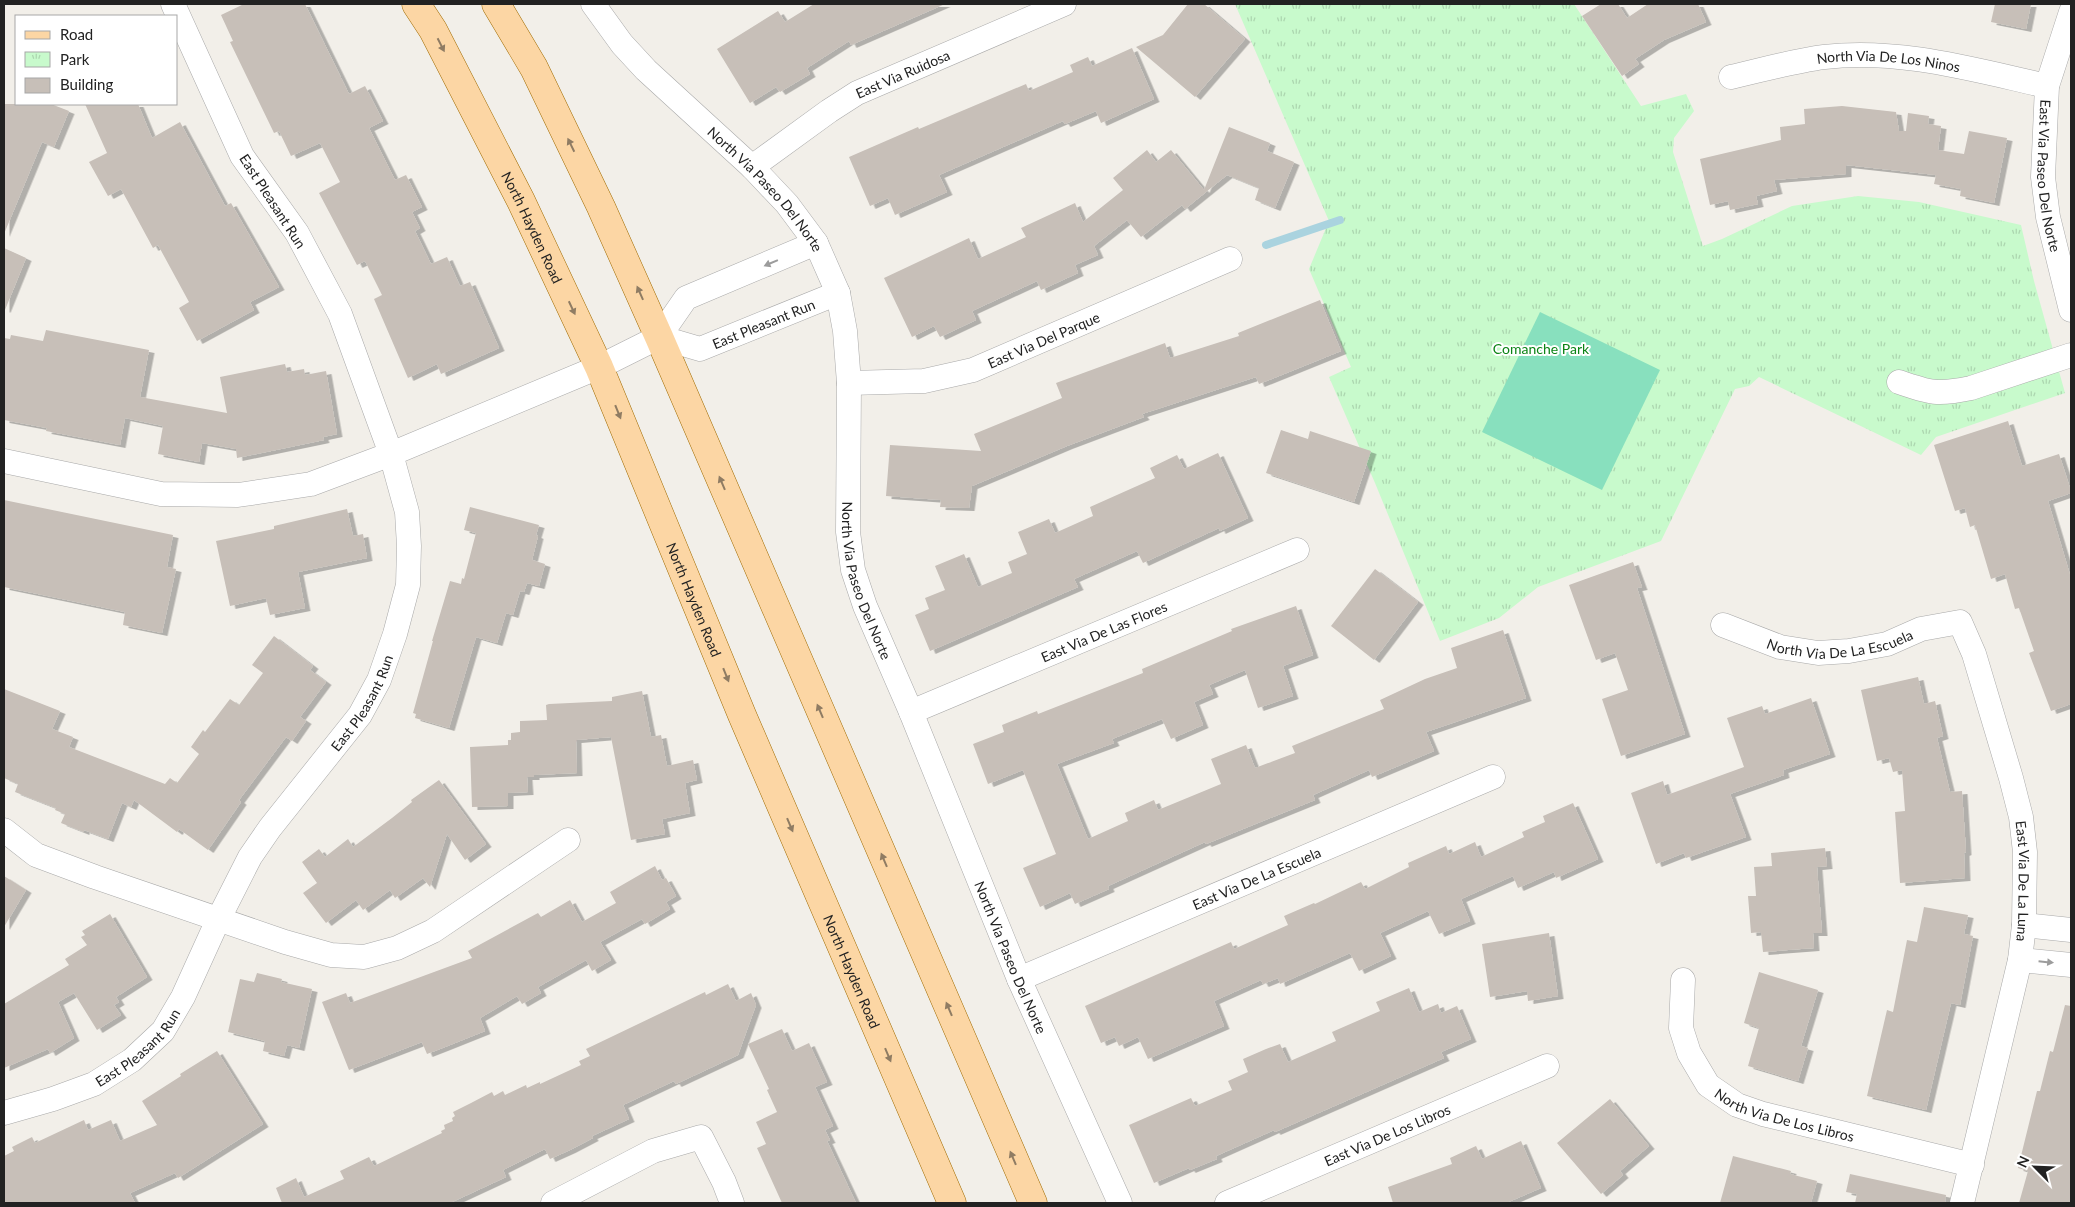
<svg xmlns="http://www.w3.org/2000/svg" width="2075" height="1207" font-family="Lato,sans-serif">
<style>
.park{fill:url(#park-tufts)}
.pitch{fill:#88e0be}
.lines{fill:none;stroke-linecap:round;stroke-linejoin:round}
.stream{stroke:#aad3df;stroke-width:8}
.building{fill:#c7bfb8;filter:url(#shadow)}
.minor-casing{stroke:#a9a9a9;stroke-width:25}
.major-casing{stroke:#a06b00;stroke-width:29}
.minor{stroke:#fff;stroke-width:24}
.major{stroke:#fcd6a4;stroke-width:28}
.oneway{fill:#8f7c63}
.oneway2{fill:#9c9c9c}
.labels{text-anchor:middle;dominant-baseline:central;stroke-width:4;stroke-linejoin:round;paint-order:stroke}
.street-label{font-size:14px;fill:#222;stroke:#fff}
.park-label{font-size:14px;fill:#0c8416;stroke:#fff}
</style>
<defs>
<pattern id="park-tufts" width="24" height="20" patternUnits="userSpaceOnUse" patternTransform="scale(1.25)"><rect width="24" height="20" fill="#c8facc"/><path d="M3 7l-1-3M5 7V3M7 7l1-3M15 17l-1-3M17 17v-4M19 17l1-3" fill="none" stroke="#acd6af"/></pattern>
<filter id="shadow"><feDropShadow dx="5.5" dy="3" stdDeviation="0" flood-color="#0004"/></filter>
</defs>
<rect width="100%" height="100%" fill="#f2efe9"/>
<path class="park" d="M 1235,4 L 1574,4 L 1641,106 L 1686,94 L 1694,111 L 1674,138 L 1673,152 L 1703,246 L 1722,239 L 1792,206 L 1858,196 L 1919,202 L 2021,225 L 2034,281 L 2065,393 L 1936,437 L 1921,455 L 1759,377 L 1749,386 L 1735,389 L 1661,541 L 1538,587 L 1499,618 L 1440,641 L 1375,483 L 1329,377 L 1351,367 L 1309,269 L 1329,221 Z"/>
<path class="pitch" d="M 1540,312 L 1660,370 L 1602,490 L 1482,432 Z"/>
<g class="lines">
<path class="stream" d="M 1266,245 L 1340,220"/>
</g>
<g class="building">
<path d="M 244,4 L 305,4 L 349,94 L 365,86 L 383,121 L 369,128 L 395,180 L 406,175 L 422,207 L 412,212 L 420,228 L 415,231 L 431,264 L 447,257 L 460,286 L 470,282 L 499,348 L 441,374 L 437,364 L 408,378 L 374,299 L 382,295 L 365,261 L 357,265 L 319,193 L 340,182 L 320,143 L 291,156 L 279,131 L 274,133 L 230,42 L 233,41 L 221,15 Z"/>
<path d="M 814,4 L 945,4 L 851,45 L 849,41 L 807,68 L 810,74 L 780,92 L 776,87 L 750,103 L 717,49 L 778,11 L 785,22 Z"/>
<path d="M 1188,4 L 1204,4 L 1245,39 L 1195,97 L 1136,47 L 1163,35 Z"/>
<path d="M 1601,4 L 1618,4 L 1627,18 L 1648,4 L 1698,4 L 1706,22 L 1664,40 L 1635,59 L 1639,64 L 1622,76 L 1582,16 Z"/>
<path d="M 1995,4 L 2031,4 L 2026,29 L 1991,22 Z"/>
<path d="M 1132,48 L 1154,99 L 1101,123 L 1096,111 L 1065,124 L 1063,121 L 939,175 L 947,192 L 895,215 L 888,198 L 870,206 L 849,157 L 918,127 L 919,129 L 1026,84 L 1029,91 L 1073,72 L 1070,65 L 1088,57 L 1092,66 Z"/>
<path d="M 4,104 L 51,104 L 69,111 L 54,147 L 42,142 L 4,234 Z"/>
<path d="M 85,104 L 138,104 L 152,138 L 180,122 L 225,206 L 231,203 L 279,287 L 250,302 L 254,310 L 197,341 L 179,308 L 189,302 L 158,245 L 153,248 L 121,189 L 108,196 L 89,162 L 107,153 Z"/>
<path d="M 1842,106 L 1896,112 L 1899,131 L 1906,131 L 1908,113 L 1929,116 L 1928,124 L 1941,126 L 1938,150 L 1964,154 L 1969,131 L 2007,138 L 1994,203 L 1960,196 L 1961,189 L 1934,184 L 1936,175 L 1846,165 L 1846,174 L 1774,180 L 1777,191 L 1756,196 L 1758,204 L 1730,210 L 1728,201 L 1710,205 L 1700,159 L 1781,140 L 1780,127 L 1805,124 L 1804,109 Z"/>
<path d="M 1229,127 L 1270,143 L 1267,151 L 1294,162 L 1275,208 L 1255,200 L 1259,188 L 1227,175 L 1185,209 L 1182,205 L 1141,237 L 1127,220 L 1094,246 L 1098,255 L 1075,265 L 1078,273 L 1041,290 L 1037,281 L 972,311 L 976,320 L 940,337 L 934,326 L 912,337 L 884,278 L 969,238 L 978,259 L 1026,237 L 1021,228 L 1075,203 L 1083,222 L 1123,190 L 1113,178 L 1147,150 L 1156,162 L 1171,150 L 1204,190 Z"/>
<path d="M 4,248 L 26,258 L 5,310 L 4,309 Z"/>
<path d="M 1320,300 L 1341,351 L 1259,384 L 1256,377 L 1142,414 L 1144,417 L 1067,446 L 972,486 L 969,508 L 940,507 L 941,500 L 886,496 L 890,445 L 981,451 L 974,434 L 1062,398 L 1056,383 L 1165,343 L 1170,358 L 1239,336 L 1238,333 Z"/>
<path d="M 46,330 L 149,350 L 140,397 L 227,413 L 220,377 L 285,364 L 287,372 L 304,369 L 305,375 L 326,371 L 337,434 L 323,437 L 324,440 L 237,458 L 236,449 L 202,443 L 199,462 L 158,454 L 163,426 L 125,418 L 120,445 L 46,431 L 47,428 L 4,420 L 4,338 L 10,339 L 11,335 L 43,341 Z"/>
<path d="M 2008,421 L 2022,466 L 2059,454 L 2071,491 L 2071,493 L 2048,501 L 2071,578 L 2071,704 L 2051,711 L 2029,653 L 2034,651 L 2019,608 L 2015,609 L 2005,574 L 1991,579 L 1975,525 L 1970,527 L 1965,508 L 1955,511 L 1934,445 Z"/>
<path d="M 1281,430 L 1308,439 L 1310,431 L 1371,451 L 1354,502 L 1266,473 Z"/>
<path d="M 1218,453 L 1248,518 L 1220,531 L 1219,528 L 1143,563 L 1137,551 L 1074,579 L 1078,587 L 930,651 L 915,615 L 929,609 L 925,598 L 945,590 L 935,566 L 964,554 L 978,587 L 1012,573 L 1008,562 L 1027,554 L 1018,532 L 1049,519 L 1055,533 L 1093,516 L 1090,507 L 1155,478 L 1150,468 L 1177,455 L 1184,469 Z"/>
<path d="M 4,500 L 173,535 L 167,567 L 176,569 L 162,633 L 123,625 L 125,612 L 4,587 Z"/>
<path d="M 470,507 L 539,525 L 536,535 L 538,536 L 532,560 L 545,564 L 539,586 L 527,583 L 524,592 L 520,591 L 513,615 L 506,613 L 497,643 L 476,637 L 449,728 L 415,718 L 416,714 L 413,713 L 433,641 L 432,641 L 450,581 L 461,584 L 462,578 L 464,579 L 476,533 L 464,530 Z"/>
<path d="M 347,509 L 353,536 L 363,534 L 367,558 L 298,572 L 305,608 L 270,615 L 266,598 L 230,606 L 216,541 L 274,529 L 274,526 Z"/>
<path d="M 1633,562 L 1642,587 L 1637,588 L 1685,734 L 1621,756 L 1602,699 L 1628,690 L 1615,653 L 1596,660 L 1569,585 Z"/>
<path d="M 1375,569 L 1418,602 L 1374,660 L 1331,626 Z"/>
<path d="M 1296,606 L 1313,655 L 1283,666 L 1293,696 L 1258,708 L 1245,670 L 1209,685 L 1213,694 L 1194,702 L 1203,725 L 1171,739 L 1162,719 L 1112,739 L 1114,743 L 1057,764 L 1088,839 L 1128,821 L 1125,813 L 1154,800 L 1158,810 L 1221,784 L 1211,759 L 1246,745 L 1255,768 L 1295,753 L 1292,746 L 1384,709 L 1380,700 L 1425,679 L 1457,668 L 1451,648 L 1503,630 L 1526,698 L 1426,732 L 1434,751 L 1372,777 L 1369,770 L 1313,795 L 1315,800 L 1206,844 L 1205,842 L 1108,886 L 1109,889 L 1075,904 L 1070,893 L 1040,907 L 1023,868 L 1056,854 L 1023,770 L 988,784 L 973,744 L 1004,732 L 1002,725 L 1037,711 L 1038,714 L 1143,673 L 1142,669 L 1232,631 L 1231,629 Z"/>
<path d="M 274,636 L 313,666 L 310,670 L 326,682 L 300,717 L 306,721 L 292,741 L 286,737 L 239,800 L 241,802 L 208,850 L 179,829 L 177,832 L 134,800 L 131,807 L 122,803 L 108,839 L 84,830 L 84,832 L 61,823 L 65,814 L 55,810 L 56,808 L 15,792 L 18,784 L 4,778 L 4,689 L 60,711 L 52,729 L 73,737 L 69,747 L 165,784 L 170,778 L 177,783 L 199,754 L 191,747 L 203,730 L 205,732 L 230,699 L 239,705 L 263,673 L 252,665 Z"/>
<path d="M 1918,677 L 1924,704 L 1935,701 L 1943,736 L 1937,738 L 1950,792 L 1962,791 L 1966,852 L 1964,853 L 1965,878 L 1900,883 L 1895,812 L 1905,811 L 1902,770 L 1893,772 L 1889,758 L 1877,761 L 1861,690 Z"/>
<path d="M 642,691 L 651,737 L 661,735 L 667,766 L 693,760 L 697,780 L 685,783 L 690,813 L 662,819 L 665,834 L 631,840 L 611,737 L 576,740 L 577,773 L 534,775 L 534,777 L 527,777 L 528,792 L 508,793 L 508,806 L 472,807 L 470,747 L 508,745 L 508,740 L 511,740 L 511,733 L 520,732 L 520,721 L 547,720 L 546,705 L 549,704 L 612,701 L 612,697 Z"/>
<path d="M 1811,698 L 1830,754 L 1783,770 L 1784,775 L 1730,794 L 1746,837 L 1686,858 L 1684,853 L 1656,864 L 1631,793 L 1663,781 L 1667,795 L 1744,767 L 1727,718 L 1762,706 L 1765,714 Z"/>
<path d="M 439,780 L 486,844 L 465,860 L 447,834 L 430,887 L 423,878 L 395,898 L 390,890 L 363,910 L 356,900 L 326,923 L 303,893 L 317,883 L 302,862 L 319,849 L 325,857 L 348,839 L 353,847 L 392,818 L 412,802 L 411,800 Z"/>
<path d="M 1573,803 L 1598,859 L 1556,878 L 1554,872 L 1518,888 L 1513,876 L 1461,899 L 1470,921 L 1439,934 L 1428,911 L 1380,933 L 1391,956 L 1359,971 L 1350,953 L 1280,984 L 1278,978 L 1263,984 L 1261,980 L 1214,1001 L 1224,1026 L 1148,1059 L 1138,1037 L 1119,1046 L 1115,1037 L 1101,1043 L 1085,1006 L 1231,942 L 1234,949 L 1288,925 L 1284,916 L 1314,903 L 1315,904 L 1361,882 L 1365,889 L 1409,867 L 1408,863 L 1446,846 L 1449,854 L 1475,842 L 1481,857 L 1524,837 L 1522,832 L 1545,822 L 1543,816 Z"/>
<path d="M 1825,848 L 1827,866 L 1817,867 L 1822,933 L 1813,933 L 1814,948 L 1763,952 L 1761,932 L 1751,933 L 1748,896 L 1756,896 L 1754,867 L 1772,866 L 1771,853 Z"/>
<path d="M 655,866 L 662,880 L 666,878 L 676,896 L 666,902 L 670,909 L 645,924 L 642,919 L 600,942 L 611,960 L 592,971 L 586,960 L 538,987 L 541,993 L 522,1004 L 517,996 L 480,1018 L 485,1031 L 445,1047 L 427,1054 L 422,1042 L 349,1070 L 322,1002 L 346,993 L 350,1003 L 472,958 L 468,951 L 538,913 L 541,917 L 570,900 L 582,922 L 616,903 L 610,892 Z"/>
<path d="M 4,876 L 26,890 L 4,927 Z"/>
<path d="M 1924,907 L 1968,915 L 1964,934 L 1973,936 L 1960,1005 L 1951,1003 L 1926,1110 L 1867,1096 L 1887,1010 L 1893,1012 L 1907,940 L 1917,942 Z"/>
<path d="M 110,914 L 147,977 L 116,997 L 119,1002 L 114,1005 L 121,1015 L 97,1030 L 74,993 L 58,1002 L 74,1038 L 50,1053 L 48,1049 L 4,1068 L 4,1004 L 69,965 L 65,959 L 87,945 L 81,937 L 85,935 L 82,931 Z"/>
<path d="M 1549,933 L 1558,996 L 1528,1001 L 1527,991 L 1490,997 L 1482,944 Z"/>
<path d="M 1759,972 L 1818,990 L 1801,1046 L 1808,1048 L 1798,1081 L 1748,1066 L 1759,1028 L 1744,1023 Z"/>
<path d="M 257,973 L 282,979 L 281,982 L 312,989 L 299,1048 L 287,1045 L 284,1056 L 263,1051 L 265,1041 L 228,1032 L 240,979 L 254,982 Z"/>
<path d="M 728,984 L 736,1001 L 751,993 L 756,1005 L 738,1055 L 676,1084 L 674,1081 L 623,1105 L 629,1119 L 592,1136 L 593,1138 L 570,1150 L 550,1159 L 545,1149 L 503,1170 L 506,1177 L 450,1203 L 282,1203 L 276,1188 L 296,1178 L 304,1197 L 344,1179 L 340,1171 L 369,1157 L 374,1166 L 442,1133 L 441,1131 L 445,1129 L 444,1125 L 453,1121 L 452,1118 L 455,1116 L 453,1112 L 471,1103 L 492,1092 L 494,1096 L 503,1091 L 505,1095 L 526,1085 L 527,1088 L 540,1082 L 540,1084 L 581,1065 L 579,1061 L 590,1056 L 586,1049 L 705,992 L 706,995 Z"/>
<path d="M 1409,988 L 1419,1012 L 1438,1004 L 1441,1013 L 1457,1006 L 1471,1039 L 1441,1052 L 1444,1058 L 1275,1132 L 1274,1130 L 1216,1156 L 1217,1159 L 1190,1170 L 1189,1168 L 1154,1183 L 1129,1125 L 1191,1098 L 1195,1106 L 1232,1090 L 1228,1081 L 1248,1072 L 1243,1059 L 1266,1049 L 1280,1044 L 1288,1062 L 1336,1041 L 1332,1032 L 1380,1011 L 1376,1002 Z"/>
<path d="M 2065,1005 L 2071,1006 L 2071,1203 L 2019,1203 L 2028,1171 L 2018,1168 L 2037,1091 L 2040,1091 L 2050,1051 L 2053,1052 Z"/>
<path d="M 782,1029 L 792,1051 L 809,1043 L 827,1082 L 815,1087 L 833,1126 L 825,1130 L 830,1140 L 827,1141 L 856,1203 L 782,1203 L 757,1148 L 766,1144 L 756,1122 L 777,1112 L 767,1090 L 769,1089 L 748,1044 Z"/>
<path d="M 217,1051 L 263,1124 L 178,1178 L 175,1173 L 130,1193 L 135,1203 L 4,1203 L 4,1156 L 14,1151 L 12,1147 L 32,1137 L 35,1143 L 84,1120 L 88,1130 L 111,1120 L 120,1141 L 157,1125 L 142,1101 L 181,1076 L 180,1074 Z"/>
<path d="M 1610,1099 L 1649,1146 L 1620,1171 L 1623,1175 L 1601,1194 L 1557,1143 Z"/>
<path d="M 1521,1141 L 1541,1188 L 1506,1203 L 1393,1203 L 1388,1187 L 1452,1164 L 1450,1158 L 1476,1146 L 1482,1159 Z"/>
<path d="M 1733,1156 L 1791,1171 L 1790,1174 L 1817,1181 L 1811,1203 L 1720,1203 Z"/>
<path d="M 1850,1174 L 1946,1195 L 1945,1203 L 1855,1203 L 1857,1194 L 1846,1192 Z"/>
</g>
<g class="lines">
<defs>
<g id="minor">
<path id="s1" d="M 593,4 L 622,44 L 646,70 L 752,167 L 787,204 L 816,243 L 838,293 L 845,331 L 849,383 L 848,532 L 853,570 L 865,606 L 911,712 L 1019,979 L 1120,1203"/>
<path id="s2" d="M 2071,12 L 2047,86 L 2043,177 L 2048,217 L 2071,310"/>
<path id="s3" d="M 1731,77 C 1762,70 1793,61 1824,57 C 1899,48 1974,70 2047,86"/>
<path id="s4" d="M 752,167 L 829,111 L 857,93 L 1064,4"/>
<path id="s5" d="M 659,337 L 700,349 L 838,293"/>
<path d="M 1899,382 C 1930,393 1938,395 1971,388 L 2071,355"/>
<path id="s6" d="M 849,383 L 924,381 L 973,370 L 1230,259"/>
<path d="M 4,461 L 161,494 L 238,495 L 311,484 L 391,454 L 340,314 L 297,233 L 242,156 L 173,4"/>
<path id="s7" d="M 1723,625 L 1780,647 L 1818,653 L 1849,651 L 1887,644 L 1921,629 L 1960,622 L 1974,654 L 2011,778 L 2021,817 L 2025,852 L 2024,925 L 2020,960 L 1962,1203"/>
<path id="s8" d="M 911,712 L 1297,550"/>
<path d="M 4,830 L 36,855 L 95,877 L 285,942 L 331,955 L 364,957 L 397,948 L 433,931 L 568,840"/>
<path d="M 2024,925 L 2071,930"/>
<path d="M 2020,960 L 2071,965"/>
<path id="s9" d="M 1019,979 L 1493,777"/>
<path id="s10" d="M 1683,980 L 1681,1028 L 1689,1053 L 1708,1085 L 1737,1105 L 1763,1114 L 1972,1165"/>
<path id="s11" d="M 4,1113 L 53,1099 L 94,1084 L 132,1060 L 163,1031 L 183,997 L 218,920 L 250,857 L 270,828 L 360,715 L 379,680 L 395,634 L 408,585 L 409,546 L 407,512 L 391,454 L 599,367 L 659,337 L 686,298 L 816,243"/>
<path d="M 553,1203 L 653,1151 L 701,1137 L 724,1182 L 732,1203"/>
<path id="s12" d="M 1227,1203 L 1547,1066"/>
</g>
<g id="major">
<path id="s13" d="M 416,4 L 433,30 L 521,201 L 599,367 L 742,715 L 952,1203"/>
<path d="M 496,4 L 534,68 L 601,207 L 659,337 L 1033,1203"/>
</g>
</defs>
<use href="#minor" class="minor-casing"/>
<use href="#major" class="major-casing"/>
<use href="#minor" class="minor"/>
<use href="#major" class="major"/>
</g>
<defs><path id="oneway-solid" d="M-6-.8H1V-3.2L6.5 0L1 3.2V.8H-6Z" transform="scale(1.25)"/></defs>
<g class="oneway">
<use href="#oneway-solid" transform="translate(441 45) rotate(63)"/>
<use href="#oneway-solid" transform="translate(571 145) rotate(-116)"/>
<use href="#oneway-solid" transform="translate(640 293) rotate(-114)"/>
<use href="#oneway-solid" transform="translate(572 308) rotate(65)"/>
<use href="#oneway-solid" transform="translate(618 412) rotate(68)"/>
<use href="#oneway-solid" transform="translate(722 483) rotate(-113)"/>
<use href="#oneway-solid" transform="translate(726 675) rotate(68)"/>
<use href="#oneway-solid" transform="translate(820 711) rotate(-113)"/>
<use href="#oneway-solid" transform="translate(790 825) rotate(67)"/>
<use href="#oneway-solid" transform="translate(884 860) rotate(-113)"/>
<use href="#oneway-solid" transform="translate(949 1009) rotate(-113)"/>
<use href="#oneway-solid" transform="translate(888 1055) rotate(67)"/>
<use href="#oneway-solid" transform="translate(1013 1158) rotate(-113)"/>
</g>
<g class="oneway2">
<use href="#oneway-solid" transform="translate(771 263) rotate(157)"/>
<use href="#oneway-solid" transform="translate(2046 962) rotate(6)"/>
</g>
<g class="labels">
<g class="street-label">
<text stroke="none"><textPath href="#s3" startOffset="160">North Via De Los Ninos</textPath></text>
<text stroke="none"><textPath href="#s4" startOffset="178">East Via Ruidosa</textPath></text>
<text stroke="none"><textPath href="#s2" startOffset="168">East Via Paseo Del Norte</textPath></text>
<text stroke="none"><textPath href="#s1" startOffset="254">North Via Paseo Del Norte</textPath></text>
<text transform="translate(273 201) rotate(57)">East Pleasant Run</text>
<text stroke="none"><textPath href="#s13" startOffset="252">North Hayden Road</textPath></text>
<text stroke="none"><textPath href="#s5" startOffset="111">East Pleasant Run</textPath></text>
<text stroke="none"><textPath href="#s6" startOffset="202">East Via Del Parque</textPath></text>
<text stroke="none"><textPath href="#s1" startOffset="674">North Via Paseo Del Norte</textPath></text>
<text stroke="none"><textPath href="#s13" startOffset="658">North Hayden Road</textPath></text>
<text stroke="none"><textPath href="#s8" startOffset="209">East Via De Las Flores</textPath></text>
<text stroke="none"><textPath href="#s7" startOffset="122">North Via De La Escuela</textPath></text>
<text stroke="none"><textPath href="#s11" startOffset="568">East Pleasant Run</textPath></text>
<text stroke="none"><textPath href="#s9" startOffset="258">East Via De La Escuela</textPath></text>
<text stroke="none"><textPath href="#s7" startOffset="515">East Via De La Luna</textPath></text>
<text stroke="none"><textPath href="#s1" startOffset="1079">North Via Paseo Del Norte</textPath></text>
<text stroke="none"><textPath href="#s13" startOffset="1062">North Hayden Road</textPath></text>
<text stroke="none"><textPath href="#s11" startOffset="152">East Pleasant Run</textPath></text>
<text stroke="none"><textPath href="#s10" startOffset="195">North Via De Los Libros</textPath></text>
<text stroke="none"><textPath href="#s12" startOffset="174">East Via De Los Libros</textPath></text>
</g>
<g class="park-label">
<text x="1541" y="348">Comanche Park</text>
</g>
</g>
<rect width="2075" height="1207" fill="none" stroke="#222222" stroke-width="10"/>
<rect x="15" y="15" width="162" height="90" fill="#ffffff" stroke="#a7a7a7"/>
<rect x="25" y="31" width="25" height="8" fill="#fcd6a4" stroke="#a7a7a7"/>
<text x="60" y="40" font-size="15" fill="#222222">Road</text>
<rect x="25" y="52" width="25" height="15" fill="url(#park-tufts)" stroke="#a7a7a7"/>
<text x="60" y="65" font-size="15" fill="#222222">Park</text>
<rect x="25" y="78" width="25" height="15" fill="#c7bfb8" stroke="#a7a7a7"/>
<text x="60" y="90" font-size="15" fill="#222222">Building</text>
<g transform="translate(2035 1167) rotate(294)" stroke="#ffffff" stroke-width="4" paint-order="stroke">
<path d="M0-4L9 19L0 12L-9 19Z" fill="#222222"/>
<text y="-8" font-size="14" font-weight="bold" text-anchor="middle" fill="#222222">N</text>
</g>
</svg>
